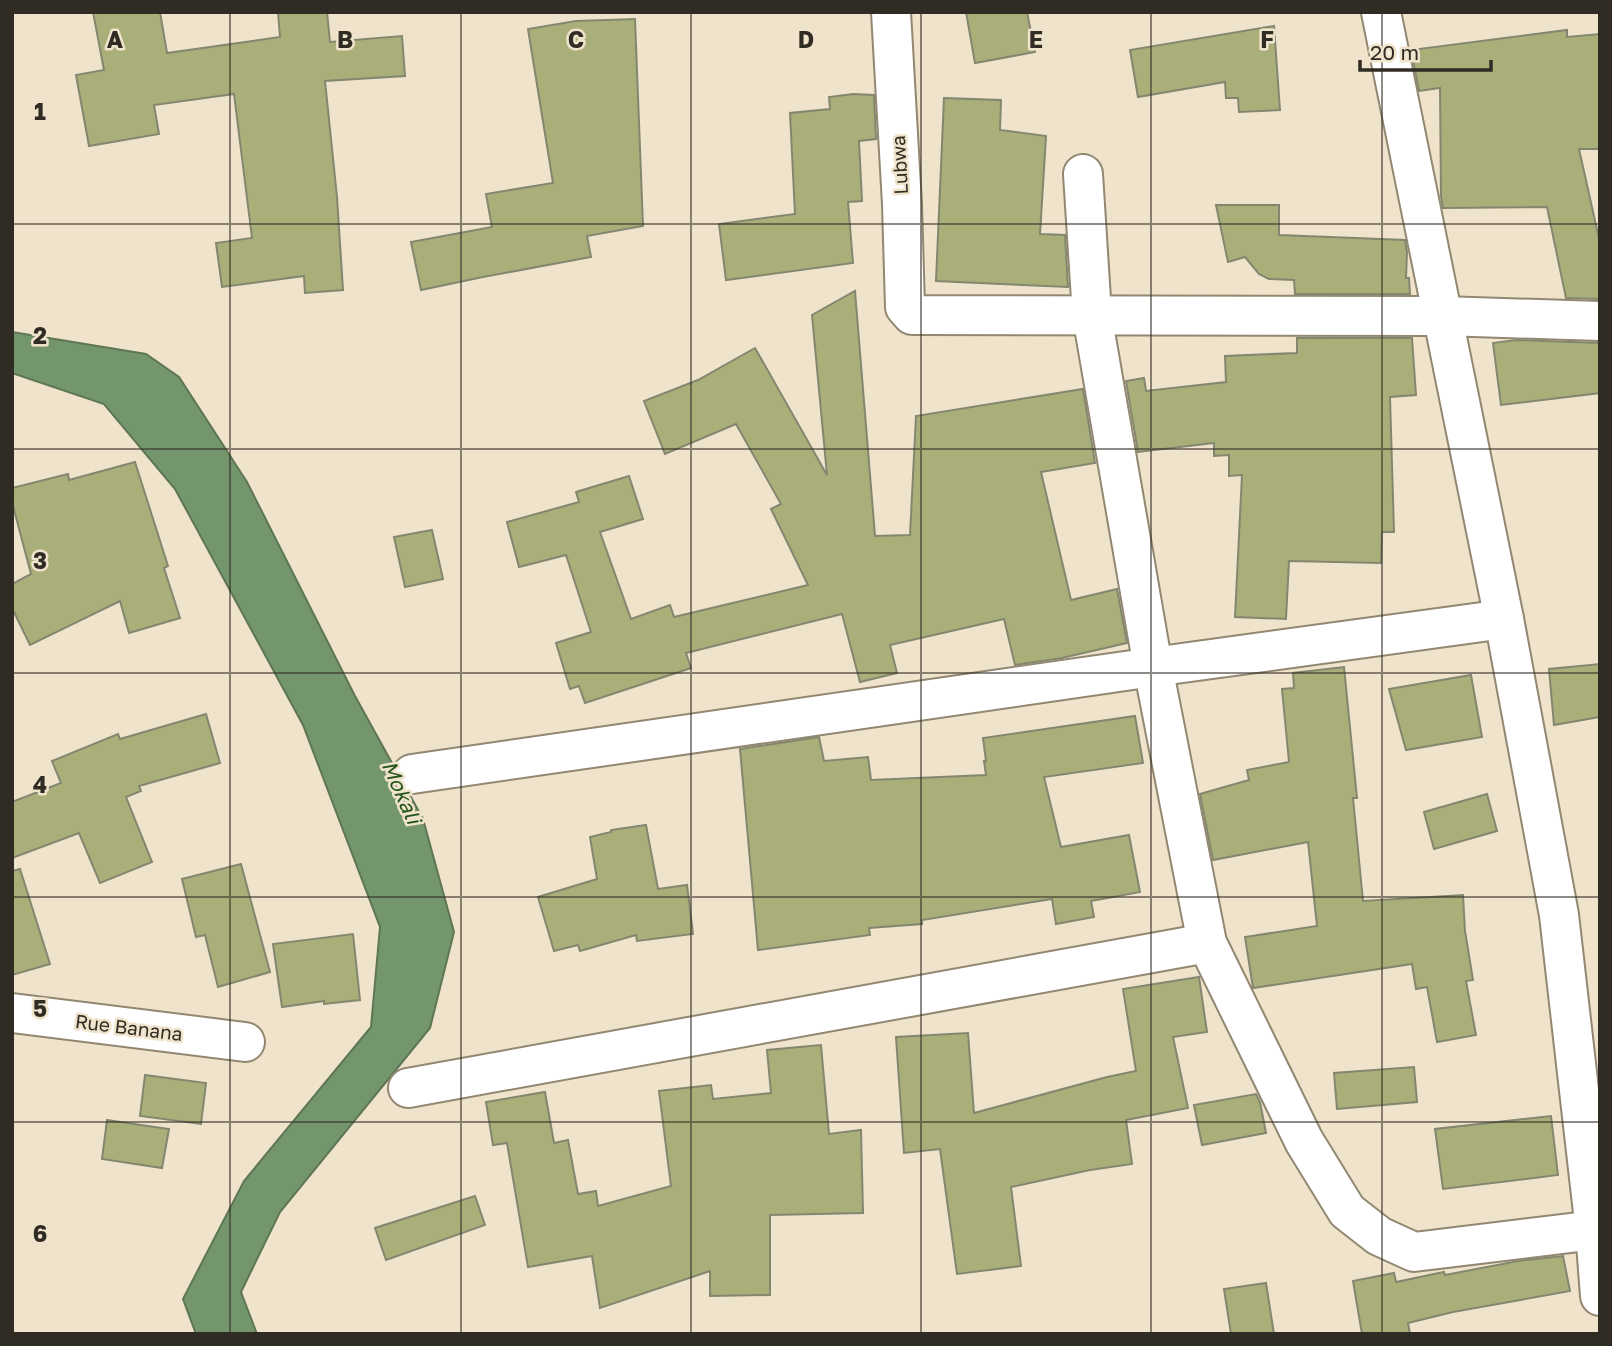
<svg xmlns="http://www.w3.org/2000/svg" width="1612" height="1346" font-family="'Golos Text',sans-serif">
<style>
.water{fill:#73966c;stroke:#5f7656;stroke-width:2}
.building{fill:#aaaf7a;stroke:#84876f;stroke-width:2}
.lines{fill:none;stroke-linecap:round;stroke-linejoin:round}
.minor-casing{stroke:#928771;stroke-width:42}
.minor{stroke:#fff;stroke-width:38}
.grid{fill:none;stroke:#312c23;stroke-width:2;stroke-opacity:0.55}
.labels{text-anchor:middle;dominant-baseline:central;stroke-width:5;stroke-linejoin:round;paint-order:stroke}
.street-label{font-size:19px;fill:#312c23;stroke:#efe3cc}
.water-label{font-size:21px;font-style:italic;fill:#24541a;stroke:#efe3cc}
.grid-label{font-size:23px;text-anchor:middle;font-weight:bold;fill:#312c23;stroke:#efe3cc;stroke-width:5;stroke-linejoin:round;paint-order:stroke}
</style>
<rect width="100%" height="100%" fill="#efe3cc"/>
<path class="water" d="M 12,332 L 146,354 L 179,377 L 247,482 L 355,696 L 423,819 L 454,932 L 430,1028 L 280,1212 L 241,1292 L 257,1334 L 196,1334 L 183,1299 L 244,1181 L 371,1027 L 380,927 L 303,725 L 175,489 L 104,404 L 12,373 Z"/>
<g class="building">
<path d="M 93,12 L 160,12 L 167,53 L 280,37 L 278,12 L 327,12 L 330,42 L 402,36 L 405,76 L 325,81 L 337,197 L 343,290 L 305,293 L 304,276 L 222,287 L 216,243 L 252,238 L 234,94 L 154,105 L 159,134 L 89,146 L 76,75 L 104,70 Z"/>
<path d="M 966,12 L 1027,12 L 1035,52 L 975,63 Z"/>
<path d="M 635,19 L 643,226 L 587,236 L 591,257 L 483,277 L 421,290 L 411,242 L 492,227 L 486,194 L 553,183 L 528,29 L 576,21 Z"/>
<path d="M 1274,26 L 1280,110 L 1239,112 L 1238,98 L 1226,98 L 1225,82 L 1138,97 L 1130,50 Z"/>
<path d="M 1567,30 L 1567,37 L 1600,34 L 1600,149 L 1579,149 L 1600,243 L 1600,299 L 1566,298 L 1547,207 L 1443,208 L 1441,196 L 1440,88 L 1419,91 L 1411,50 Z"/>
<path d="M 853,94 L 874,95 L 876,139 L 859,141 L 862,201 L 848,202 L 853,263 L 726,280 L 719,224 L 795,214 L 790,113 L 830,109 L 829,97 Z"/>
<path d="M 944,98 L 1001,100 L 1000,130 L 1046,136 L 1040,234 L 1065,235 L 1068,287 L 936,281 Z"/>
<path d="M 1216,205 L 1279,205 L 1279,235 L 1405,240 L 1407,252 L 1406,278 L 1409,278 L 1410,294 L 1295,294 L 1294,280 L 1269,279 L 1259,274 L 1245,257 L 1228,262 Z"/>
<path d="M 855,291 L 875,536 L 910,535 L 916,416 L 1083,389 L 1095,463 L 1041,472 L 1071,600 L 1117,589 L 1127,643 L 1062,658 L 1015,665 L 1004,619 L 890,645 L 897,673 L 860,682 L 842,614 L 686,653 L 691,668 L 585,703 L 579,686 L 570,689 L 556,643 L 591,632 L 566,555 L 519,567 L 507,522 L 579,502 L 576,492 L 629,476 L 643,519 L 600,532 L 631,619 L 670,605 L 674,617 L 808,585 L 771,509 L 781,504 L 736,424 L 665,454 L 644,401 L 698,380 L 755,348 L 827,475 L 812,315 Z"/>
<path d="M 1297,338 L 1412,338 L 1416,395 L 1390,397 L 1394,532 L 1382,532 L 1381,563 L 1289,561 L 1286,619 L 1235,617 L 1242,475 L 1229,476 L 1229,455 L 1214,456 L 1214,443 L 1138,452 L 1126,381 L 1144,378 L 1146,391 L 1226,382 L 1225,356 L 1297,353 Z"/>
<path d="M 1516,340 L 1600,343 L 1600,393 L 1501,405 L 1493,343 Z"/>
<path d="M 135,462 L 168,566 L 164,568 L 180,618 L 129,633 L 120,601 L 30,645 L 12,608 L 12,584 L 31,574 L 12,502 L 12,488 L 68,474 L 69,480 Z"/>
<path d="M 432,530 L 443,579 L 405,587 L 394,537 Z"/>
<path d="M 1600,664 L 1600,717 L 1554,725 L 1549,669 Z"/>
<path d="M 1344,667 L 1357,798 L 1353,798 L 1363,901 L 1463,895 L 1465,931 L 1473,980 L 1466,981 L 1476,1035 L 1437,1042 L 1427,987 L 1416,989 L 1412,964 L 1253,988 L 1245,937 L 1317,926 L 1308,842 L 1213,860 L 1200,794 L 1249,780 L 1247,770 L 1289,762 L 1282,689 L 1294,688 L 1293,673 Z"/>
<path d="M 1471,675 L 1482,737 L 1406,750 L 1389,689 Z"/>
<path d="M 206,714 L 220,763 L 139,786 L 141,791 L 126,797 L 152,862 L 100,883 L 79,833 L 12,858 L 12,802 L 61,783 L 52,761 L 118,734 L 120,739 Z"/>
<path d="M 1135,716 L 1143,763 L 1044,777 L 1061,847 L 1129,835 L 1140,892 L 1091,901 L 1094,917 L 1056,924 L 1052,899 L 922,920 L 922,924 L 869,928 L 870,935 L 758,950 L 740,749 L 819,737 L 824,761 L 868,757 L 871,780 L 986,775 L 984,761 L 986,761 L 983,738 Z"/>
<path d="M 1487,794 L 1497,831 L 1434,849 L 1424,812 Z"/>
<path d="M 646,825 L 658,889 L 687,885 L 693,934 L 637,941 L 636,935 L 580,951 L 578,945 L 554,951 L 538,897 L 597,879 L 590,837 L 611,832 L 611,830 Z"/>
<path d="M 241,864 L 270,972 L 218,987 L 205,935 L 196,937 L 182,879 Z"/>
<path d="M 20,869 L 50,964 L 12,975 L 12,871 Z"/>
<path d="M 353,934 L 360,1000 L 324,1004 L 324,1001 L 282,1007 L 273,944 Z"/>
<path d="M 1199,977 L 1207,1032 L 1173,1037 L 1188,1108 L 1126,1120 L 1132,1164 L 1090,1170 L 1011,1187 L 1021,1266 L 957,1274 L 940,1149 L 904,1153 L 896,1037 L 968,1033 L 974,1113 L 1107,1077 L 1136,1071 L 1123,989 Z"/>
<path d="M 821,1045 L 829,1134 L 861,1130 L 863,1213 L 770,1215 L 770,1295 L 710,1296 L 710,1271 L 600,1308 L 592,1256 L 528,1267 L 507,1143 L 493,1145 L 486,1102 L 545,1092 L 554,1143 L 568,1140 L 578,1194 L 596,1191 L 598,1206 L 671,1186 L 659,1091 L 711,1085 L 713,1099 L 771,1093 L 767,1050 Z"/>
<path d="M 1414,1067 L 1417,1102 L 1337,1109 L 1334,1073 Z"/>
<path d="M 145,1075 L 206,1083 L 201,1124 L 140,1116 Z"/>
<path d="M 1256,1094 L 1260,1102 L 1266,1133 L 1202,1145 L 1194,1105 Z"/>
<path d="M 1551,1116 L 1558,1175 L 1443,1189 L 1435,1129 Z"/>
<path d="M 107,1120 L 169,1129 L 162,1168 L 102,1159 Z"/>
<path d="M 475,1196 L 485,1225 L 386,1260 L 375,1228 Z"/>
<path d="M 1563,1256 L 1570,1291 L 1453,1312 L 1408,1323 L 1410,1334 L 1362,1334 L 1353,1281 L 1394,1273 L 1396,1282 L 1444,1272 L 1445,1275 L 1518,1261 Z"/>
<path d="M 1266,1283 L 1274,1334 L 1231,1334 L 1224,1289 Z"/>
</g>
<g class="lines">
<defs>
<g id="minor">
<path d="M 891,12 L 902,204 L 905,307 L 912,315 L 1442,316 L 1600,321"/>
<path d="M 1381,12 L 1504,619 L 1559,915 L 1595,1230 L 1600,1296"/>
<path d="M 1083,174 L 1092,315 L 1153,667 L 1207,943 L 1304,1141 L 1347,1211 L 1379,1236 L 1414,1252 L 1595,1230"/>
<path d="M 412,774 L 1153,667 L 1504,619"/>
<path d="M 12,1013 L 245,1042"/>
<path d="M 408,1088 L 1207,943"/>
</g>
</defs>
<use href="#minor" class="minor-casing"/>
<use href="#minor" class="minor"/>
</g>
<path class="grid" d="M 230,12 L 230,1334M 461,12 L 461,1334M 691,12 L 691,1334M 921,12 L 921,1334M 1151,12 L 1151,1334M 1382,12 L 1382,1334M 12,224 L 1600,224M 12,449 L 1600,449M 12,673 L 1600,673M 12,897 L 1600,897M 12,1122 L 1600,1122"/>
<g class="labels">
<g class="street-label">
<text transform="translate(899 165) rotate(-93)">Lubwa</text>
<text transform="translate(129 1027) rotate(7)">Rue Banana</text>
</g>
<g class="water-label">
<text transform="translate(402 792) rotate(66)">Mokali</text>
</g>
</g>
<g class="grid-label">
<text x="115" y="48">A</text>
<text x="345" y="48">B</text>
<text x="576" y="48">C</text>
<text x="806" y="48">D</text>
<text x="1036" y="48">E</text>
<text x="1267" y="48">F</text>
<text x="40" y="120">1</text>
<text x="40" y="344">2</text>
<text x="40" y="569">3</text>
<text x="40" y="793">4</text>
<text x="40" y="1017">5</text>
<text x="40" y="1242">6</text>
</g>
<rect width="1612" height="1346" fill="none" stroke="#312c23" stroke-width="28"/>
<path d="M1360 60v10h131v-10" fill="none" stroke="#312c23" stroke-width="3.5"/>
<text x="1370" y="60" font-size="21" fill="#312c23" stroke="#efe3cc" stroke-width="5" paint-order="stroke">20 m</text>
</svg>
